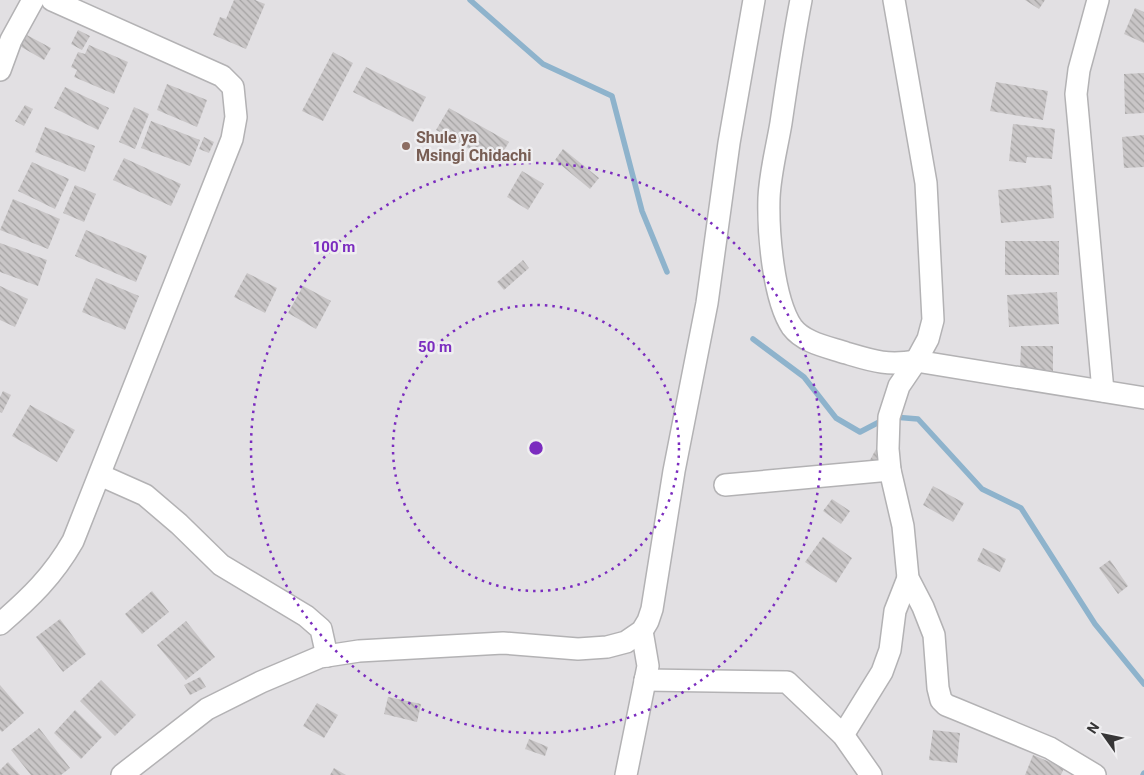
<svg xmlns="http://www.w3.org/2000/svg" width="1144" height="775" font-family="Roboto,sans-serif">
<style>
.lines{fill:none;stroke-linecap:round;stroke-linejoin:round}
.stream{stroke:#8eb3cc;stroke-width:5.5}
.building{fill:url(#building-back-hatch)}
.minor-casing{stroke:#b3b2b4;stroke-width:24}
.minor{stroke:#fff;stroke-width:21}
.ring{fill:none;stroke:#7b2cbf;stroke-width:2.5;stroke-dasharray:2.5 5}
.education-dot{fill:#8d6e63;stroke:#efeef0;stroke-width:2}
.labels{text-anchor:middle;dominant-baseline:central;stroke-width:5;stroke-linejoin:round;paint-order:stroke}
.education-label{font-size:16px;font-weight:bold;fill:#785e54;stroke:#efeef0;text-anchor:start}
.centre{fill:#7b2cbf;stroke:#efeef0;stroke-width:2.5}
.ring-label{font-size:15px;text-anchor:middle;font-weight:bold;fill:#7b2cbf;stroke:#efeef0;stroke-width:5;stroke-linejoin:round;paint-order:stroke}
</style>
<defs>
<pattern id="building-back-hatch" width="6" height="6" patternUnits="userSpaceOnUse" patternTransform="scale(1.25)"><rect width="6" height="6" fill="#c9c6c7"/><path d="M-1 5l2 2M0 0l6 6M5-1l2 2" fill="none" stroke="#a4a2a2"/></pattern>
</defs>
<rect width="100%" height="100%" fill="#e2e0e3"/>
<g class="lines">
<g class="stream">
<path d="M 470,0 L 543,64 L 612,96 L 642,211 L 667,272"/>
<path d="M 753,339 L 804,377 L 836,418 L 860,432 L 883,420"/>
<path d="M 894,417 L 918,419 L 982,489 L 1021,508 L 1095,624 L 1144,684"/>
<path d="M 1143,775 L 1144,773"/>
</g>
</g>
<g class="building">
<path d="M 234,0 L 255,0 L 265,4 L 246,49 L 213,35 L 220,17 L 226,19 Z"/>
<path d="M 1025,0 L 1045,0 L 1039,9 Z"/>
<path d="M 1135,8 L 1144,12 L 1144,43 L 1124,34 Z"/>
<path d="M 78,30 L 90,36 L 82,50 L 71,44 Z"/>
<path d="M 25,34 L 51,48 L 44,60 L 18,45 Z"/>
<path d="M 89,45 L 128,62 L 114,94 L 74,77 L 77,70 L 71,67 L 78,52 L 85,54 Z"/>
<path d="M 333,52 L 353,63 L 323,121 L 302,111 Z"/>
<path d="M 366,67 L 426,97 L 413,122 L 353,92 Z"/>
<path d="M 1144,73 L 1144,113 L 1125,114 L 1124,74 Z"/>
<path d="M 996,82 L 1048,91 L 1043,120 L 990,111 Z"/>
<path d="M 167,84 L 207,100 L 197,127 L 157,110 Z"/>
<path d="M 65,87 L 109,108 L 98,130 L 54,108 Z"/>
<path d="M 25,105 L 33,109 L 24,126 L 15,121 Z"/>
<path d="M 134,107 L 149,114 L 135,149 L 119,142 Z"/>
<path d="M 449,108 L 509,142 L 496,164 L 436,130 Z"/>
<path d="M 151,121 L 200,140 L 190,166 L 141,148 Z"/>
<path d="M 1013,124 L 1055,129 L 1052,159 L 1027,157 L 1026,163 L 1009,161 Z"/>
<path d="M 45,127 L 95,146 L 85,172 L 35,152 Z"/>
<path d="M 1144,135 L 1144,167 L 1124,168 L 1122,137 Z"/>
<path d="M 204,137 L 214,142 L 209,153 L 199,149 Z"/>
<path d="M 563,149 L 599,178 L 590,189 L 555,160 Z"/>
<path d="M 124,158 L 181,184 L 171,206 L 113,180 Z"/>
<path d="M 32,162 L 69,179 L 55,209 L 18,191 Z"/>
<path d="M 522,171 L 544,184 L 528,210 L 507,197 Z"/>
<path d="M 75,185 L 96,194 L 84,222 L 63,213 Z"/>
<path d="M 1051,185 L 1054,218 L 1001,223 L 998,190 Z"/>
<path d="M 13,199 L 60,219 L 48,249 L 0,230 Z"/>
<path d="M 86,230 L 147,256 L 136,282 L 75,256 Z"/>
<rect x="1005" y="241" width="54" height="34"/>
<path d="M 0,243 L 47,260 L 38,286 L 0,272 Z"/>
<path d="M 523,260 L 529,268 L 504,290 L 497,282 Z"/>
<path d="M 247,273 L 277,288 L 265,313 L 234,297 Z"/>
<path d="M 96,278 L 139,296 L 125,330 L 82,312 Z"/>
<path d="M 0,286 L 28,299 L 15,327 L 0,320 Z"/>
<path d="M 303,286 L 331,301 L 316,329 L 288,313 Z"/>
<path d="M 1057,292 L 1059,324 L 1009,327 L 1007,295 Z"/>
<path d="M 1021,346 L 1053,346 L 1053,371 L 1020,370 Z"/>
<path d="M 3,391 L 11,395 L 2,413 L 0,412 L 0,397 Z"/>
<path d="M 30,405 L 75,430 L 57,462 L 12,436 Z"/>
<path d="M 880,442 L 887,446 L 878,464 L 870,460 Z"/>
<path d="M 933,486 L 964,503 L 953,522 L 923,505 Z"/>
<path d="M 832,499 L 850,511 L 841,524 L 823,511 Z"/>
<path d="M 823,537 L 852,558 L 836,583 L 805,562 Z"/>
<path d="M 983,548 L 1006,559 L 1000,572 L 977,561 Z"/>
<path d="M 1110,560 L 1128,586 L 1118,594 L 1099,568 Z"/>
<path d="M 152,591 L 169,612 L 142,634 L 125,614 Z"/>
<path d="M 60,619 L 86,654 L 63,672 L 36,637 Z"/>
<path d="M 186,621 L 215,657 L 186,680 L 157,645 Z"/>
<path d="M 200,677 L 206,687 L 190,695 L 184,685 Z"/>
<path d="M 101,680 L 136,715 L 115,736 L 80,701 Z"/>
<path d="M 0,685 L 24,713 L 2,732 L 0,730 Z"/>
<path d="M 388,697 L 421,704 L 417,722 L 384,714 Z"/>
<path d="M 317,703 L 338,715 L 324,738 L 303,726 Z"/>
<path d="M 75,710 L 102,737 L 81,759 L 54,733 Z"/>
<path d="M 39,728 L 70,768 L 61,775 L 31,775 L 11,750 Z"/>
<path d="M 933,730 L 960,733 L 957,763 L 929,760 Z"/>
<path d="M 529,739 L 548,747 L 545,756 L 525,749 Z"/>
<path d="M 1033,755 L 1064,768 L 1061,775 L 1025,775 Z"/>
<path d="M 8,762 L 20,775 L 0,775 L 0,770 Z"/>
<path d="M 334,768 L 346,775 L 330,775 Z"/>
</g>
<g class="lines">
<defs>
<g id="minor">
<path d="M 801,0 C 793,41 787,82 781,123 C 777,147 770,173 769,198 C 768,231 773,299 792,327 C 804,343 828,347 846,353 C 873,361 887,366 916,361 L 1144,398"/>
<path d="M 894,0 L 926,183 L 933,320 L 928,339 L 916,361 L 899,386 L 889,417 L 888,449 L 890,470 L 903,526 L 908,578 L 923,607 L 934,635 L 938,688 L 941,700 L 946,705 L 956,709 L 1050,748 L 1095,775"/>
<path d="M 1098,0 L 1079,70 L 1076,94 L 1103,391"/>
<path d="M 0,70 L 11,40 L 33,0"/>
<path d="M 100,475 L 145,495 L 179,524 L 221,565 L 306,616 L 321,629 L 327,656"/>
<path d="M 725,485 L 890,470"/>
<path d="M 0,624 C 30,598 53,576 73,541 L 232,139 L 236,117 L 233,87 L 222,76 L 52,0"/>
<path d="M 645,680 L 787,682 L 843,735 L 871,775"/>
<path d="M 843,735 L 882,672 L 890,650 L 895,611 L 908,578"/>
<path d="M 122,775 L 207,709 L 261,682 L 320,657 L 359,651 L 503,643 L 578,649 L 607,647 L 626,642 L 642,631 L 648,621 L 652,609 L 674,471 L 707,303 L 729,143 L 754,0"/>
<path d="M 626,775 L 648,666 L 642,631"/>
</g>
</defs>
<use href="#minor" class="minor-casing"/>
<use href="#minor" class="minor"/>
</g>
<g class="ring">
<circle cx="536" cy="448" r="143"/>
<circle cx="536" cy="448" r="285"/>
</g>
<circle class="education-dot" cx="406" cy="146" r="5"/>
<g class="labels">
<g class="education-label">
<text x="416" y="137">Shule ya<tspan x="416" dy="18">Msingi Chidachi</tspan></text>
</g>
</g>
<circle cx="536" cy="448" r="8" class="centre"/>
<g class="ring-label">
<text x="334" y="252">100 m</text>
<text x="435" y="352">50 m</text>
</g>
<g transform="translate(1104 735) rotate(303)" stroke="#efeef0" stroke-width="4" paint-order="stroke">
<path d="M0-4L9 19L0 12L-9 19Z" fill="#363536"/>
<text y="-8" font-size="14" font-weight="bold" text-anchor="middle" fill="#363536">N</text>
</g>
</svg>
